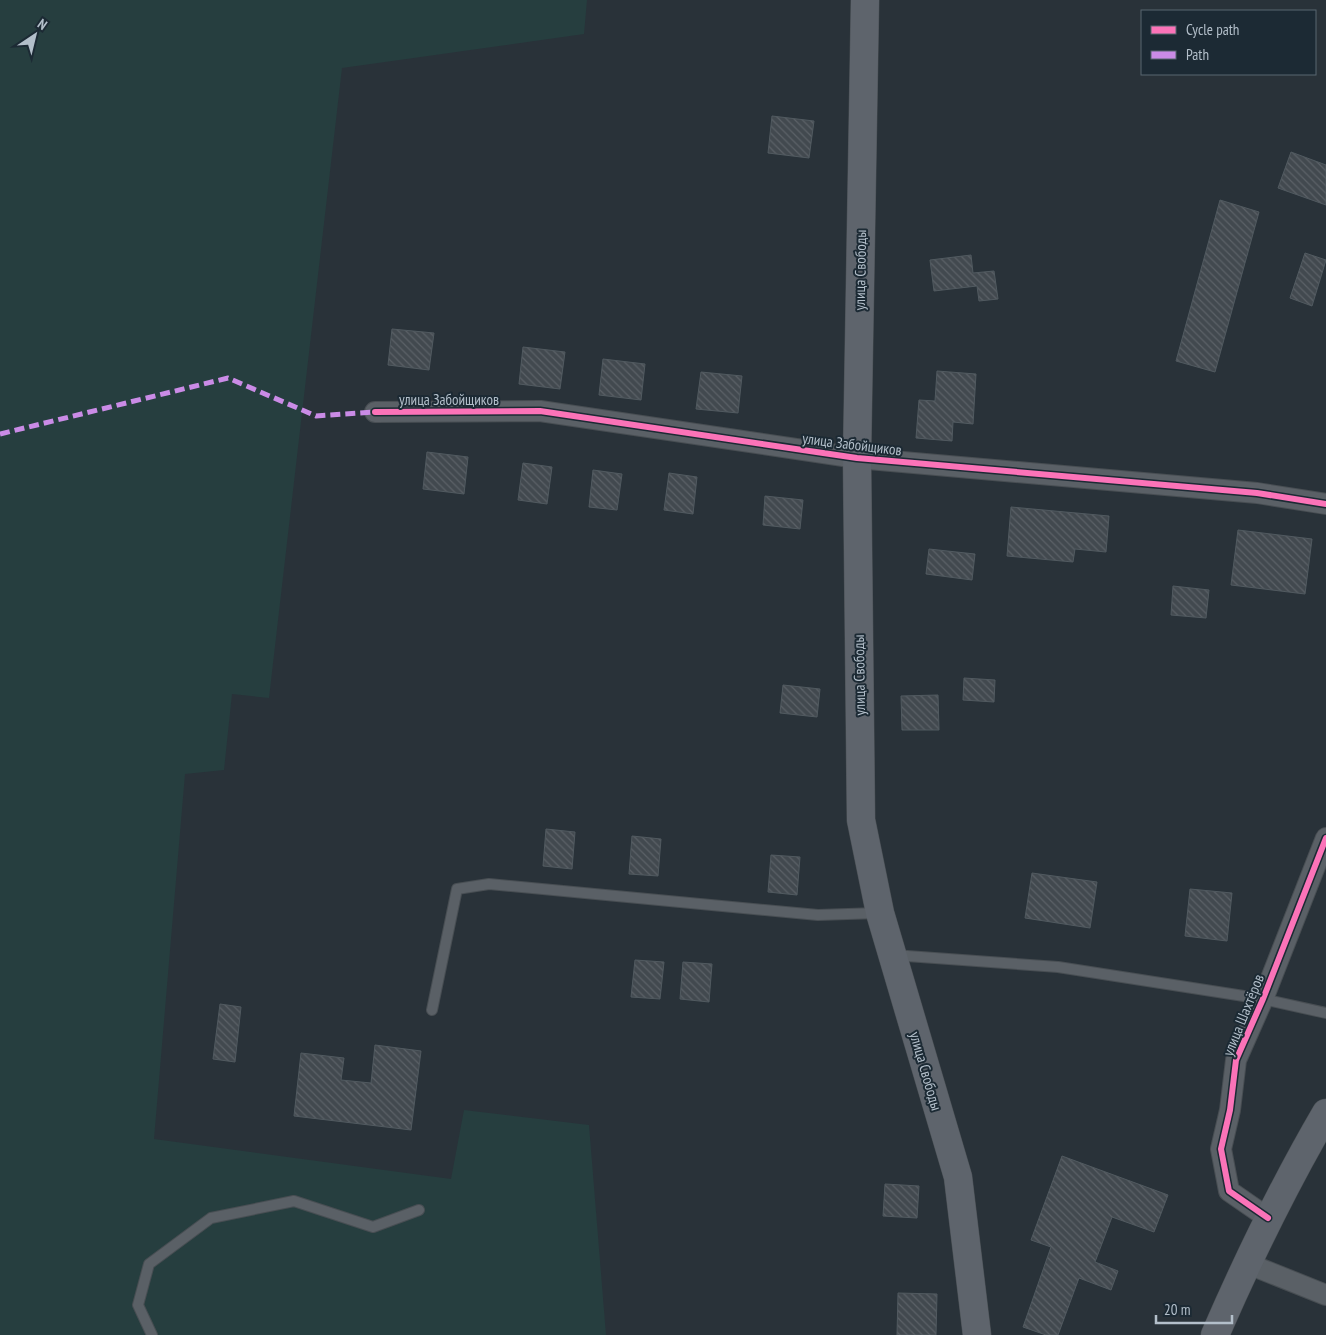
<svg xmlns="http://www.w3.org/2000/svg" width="1326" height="1335" font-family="'PT Sans Narrow',sans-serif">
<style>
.grass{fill:#263e3f}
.building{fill:url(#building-back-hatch);stroke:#515a60}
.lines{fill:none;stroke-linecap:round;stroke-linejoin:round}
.service-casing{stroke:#484e53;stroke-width:12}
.minor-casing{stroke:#484e53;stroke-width:22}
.secondary-casing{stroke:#484e53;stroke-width:29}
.service{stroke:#5a6066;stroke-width:10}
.minor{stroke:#5a6066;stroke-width:20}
.secondary{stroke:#5e646c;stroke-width:28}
.quiet{stroke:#ca8be6;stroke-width:5;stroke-dasharray:10 5;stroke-linecap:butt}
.cycleway-casing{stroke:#1c2a34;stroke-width:9}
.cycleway{stroke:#fb73b8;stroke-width:6}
.labels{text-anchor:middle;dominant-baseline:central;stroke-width:4;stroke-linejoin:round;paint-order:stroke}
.street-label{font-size:15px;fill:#b3bfca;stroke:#1c2a34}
</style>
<defs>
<pattern id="building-back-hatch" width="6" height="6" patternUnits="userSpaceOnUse" patternTransform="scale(1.25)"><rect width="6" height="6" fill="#42494f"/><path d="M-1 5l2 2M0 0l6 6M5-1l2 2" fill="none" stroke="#5b6167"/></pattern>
</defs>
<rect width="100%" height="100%" fill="#293239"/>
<path class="grass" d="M 0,0 L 587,0 L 584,34 L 342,68 L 269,698 L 232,694 L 224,770 L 185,774 L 154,1139 L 451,1179 L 464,1110 L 589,1125 L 606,1335 L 0,1335 Z"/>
<g class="building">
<path d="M 772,116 L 814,121 L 809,158 L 768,153 Z"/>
<path d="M 1291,152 L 1326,165 L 1326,205 L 1278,188 Z"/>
<path d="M 1220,200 L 1259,212 L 1215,372 L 1176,361 Z"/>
<path d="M 1305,253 L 1326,260 L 1312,306 L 1290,298 Z"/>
<path d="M 971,255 L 973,273 L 994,271 L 998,299 L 979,301 L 977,286 L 934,291 L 930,260 Z"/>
<path d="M 392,329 L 434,333 L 429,370 L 388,365 Z"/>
<path d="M 523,347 L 565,352 L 560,389 L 519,384 Z"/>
<path d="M 603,359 L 645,364 L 641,400 L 599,395 Z"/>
<path d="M 937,371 L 976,374 L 973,424 L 953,422 L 952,441 L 916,438 L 919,400 L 935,401 Z"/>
<path d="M 701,372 L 742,376 L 738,413 L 696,409 Z"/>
<path d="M 427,452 L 468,457 L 464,494 L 423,489 Z"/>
<path d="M 523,463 L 552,467 L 547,504 L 518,500 Z"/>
<path d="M 593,470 L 622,474 L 617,510 L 589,507 Z"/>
<path d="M 669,473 L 697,477 L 693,514 L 664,510 Z"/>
<path d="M 765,496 L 803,500 L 800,529 L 763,525 Z"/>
<path d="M 1011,507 L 1109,516 L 1106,552 L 1075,549 L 1073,562 L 1007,556 Z"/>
<path d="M 1238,530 L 1312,539 L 1305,594 L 1231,585 Z"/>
<path d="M 929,549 L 975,554 L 972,580 L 926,574 Z"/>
<path d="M 1173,586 L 1209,590 L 1206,618 L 1171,615 Z"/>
<path d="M 964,678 L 995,680 L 994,702 L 963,700 Z"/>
<path d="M 783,685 L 820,689 L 817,717 L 780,713 Z"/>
<path d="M 938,695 L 939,730 L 902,730 L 901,696 Z"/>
<path d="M 546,829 L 575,832 L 572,869 L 543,866 Z"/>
<path d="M 632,836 L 661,839 L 658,876 L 629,874 Z"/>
<path d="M 771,855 L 800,857 L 797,895 L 768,892 Z"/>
<path d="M 1032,873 L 1097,882 L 1090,928 L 1025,918 Z"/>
<path d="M 1190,889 L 1232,893 L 1227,941 L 1185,936 Z"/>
<path d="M 635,960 L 664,962 L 660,999 L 631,997 Z"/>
<path d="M 683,962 L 712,964 L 709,1002 L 680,999 Z"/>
<path d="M 220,1004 L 241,1007 L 235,1062 L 213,1059 Z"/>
<path d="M 375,1045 L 421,1051 L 411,1130 L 294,1116 L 301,1053 L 344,1058 L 341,1080 L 371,1083 Z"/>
<path d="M 1062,1156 L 1168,1195 L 1154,1232 L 1112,1217 L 1095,1262 L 1118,1271 L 1111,1290 L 1079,1278 L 1058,1335 L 1046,1335 L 1023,1327 L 1051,1247 L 1031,1240 Z"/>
<path d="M 885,1184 L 919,1186 L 917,1218 L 883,1216 Z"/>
<path d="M 898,1293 L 937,1294 L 936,1335 L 897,1335 Z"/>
</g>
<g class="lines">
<defs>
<g id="service">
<path d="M 893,955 L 1058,967 L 1263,999 L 1326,1013"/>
<path d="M 432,1010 L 457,889 L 489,884 L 818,915 L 878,913"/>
<path d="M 152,1335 L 138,1305 L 149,1264 L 211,1218 L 294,1201 L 373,1227 L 419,1210"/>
</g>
<g id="minor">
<path d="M 375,412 L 540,411 L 857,458 L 1257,493 L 1326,504"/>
<path d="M 1268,1218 L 1229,1191 L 1221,1149 L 1230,1110 L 1236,1060 L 1263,999 L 1326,838"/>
<path d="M 1246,1263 L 1326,1295"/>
</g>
<g id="secondary">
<path d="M 865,0 L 857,458 L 861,820 L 880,913 L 958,1177 L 977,1335"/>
<path d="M 1215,1335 C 1248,1259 1284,1185 1326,1113"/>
</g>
</defs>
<use href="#service" class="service-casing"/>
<use href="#minor" class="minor-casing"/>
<use href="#secondary" class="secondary-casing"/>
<use href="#service" class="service"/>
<use href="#minor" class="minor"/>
<use href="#secondary" class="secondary"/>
<path class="quiet" d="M 0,434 L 228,378 L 316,416 L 375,412"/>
<defs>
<g id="cycleway">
<path d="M 375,412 L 540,411 L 857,458 L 1257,493 L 1326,504"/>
<path d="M 1268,1218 L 1229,1191 L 1221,1149 L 1230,1110 L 1236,1060 L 1263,999 L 1326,838"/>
</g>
</defs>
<use href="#cycleway" class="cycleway-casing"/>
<use href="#cycleway" class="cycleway"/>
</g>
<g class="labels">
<g class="street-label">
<text transform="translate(860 270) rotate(-89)">улица Свободы</text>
<text x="449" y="399">улица Забойщиков</text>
<text transform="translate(852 444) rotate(7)">улица Забойщиков</text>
<text transform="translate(859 675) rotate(-91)">улица Свободы</text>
<text transform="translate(1243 1015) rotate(-68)">улица Шахтёров</text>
<text transform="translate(926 1071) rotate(74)">улица Свободы</text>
</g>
</g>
<rect x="1141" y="10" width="175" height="65" fill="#1c2a34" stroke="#586670"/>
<rect x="1151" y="26" width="25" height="8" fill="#fb73b8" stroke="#586670"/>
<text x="1186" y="35" font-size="15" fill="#b3bfca">Cycle path</text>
<rect x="1151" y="51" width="25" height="8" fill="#ca8be6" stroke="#586670"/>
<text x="1186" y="60" font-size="15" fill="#b3bfca">Path</text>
<g transform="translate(35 35) rotate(35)" stroke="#1c2a34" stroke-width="4" paint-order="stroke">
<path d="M0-4L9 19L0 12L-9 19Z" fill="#b3bfca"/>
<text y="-8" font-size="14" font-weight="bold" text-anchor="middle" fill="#b3bfca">N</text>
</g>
<path d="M1156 1315v8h76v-8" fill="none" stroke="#b3bfca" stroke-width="2.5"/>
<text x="1164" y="1315" font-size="15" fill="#b3bfca" stroke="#1c2a34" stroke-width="4" paint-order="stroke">20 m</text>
</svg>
